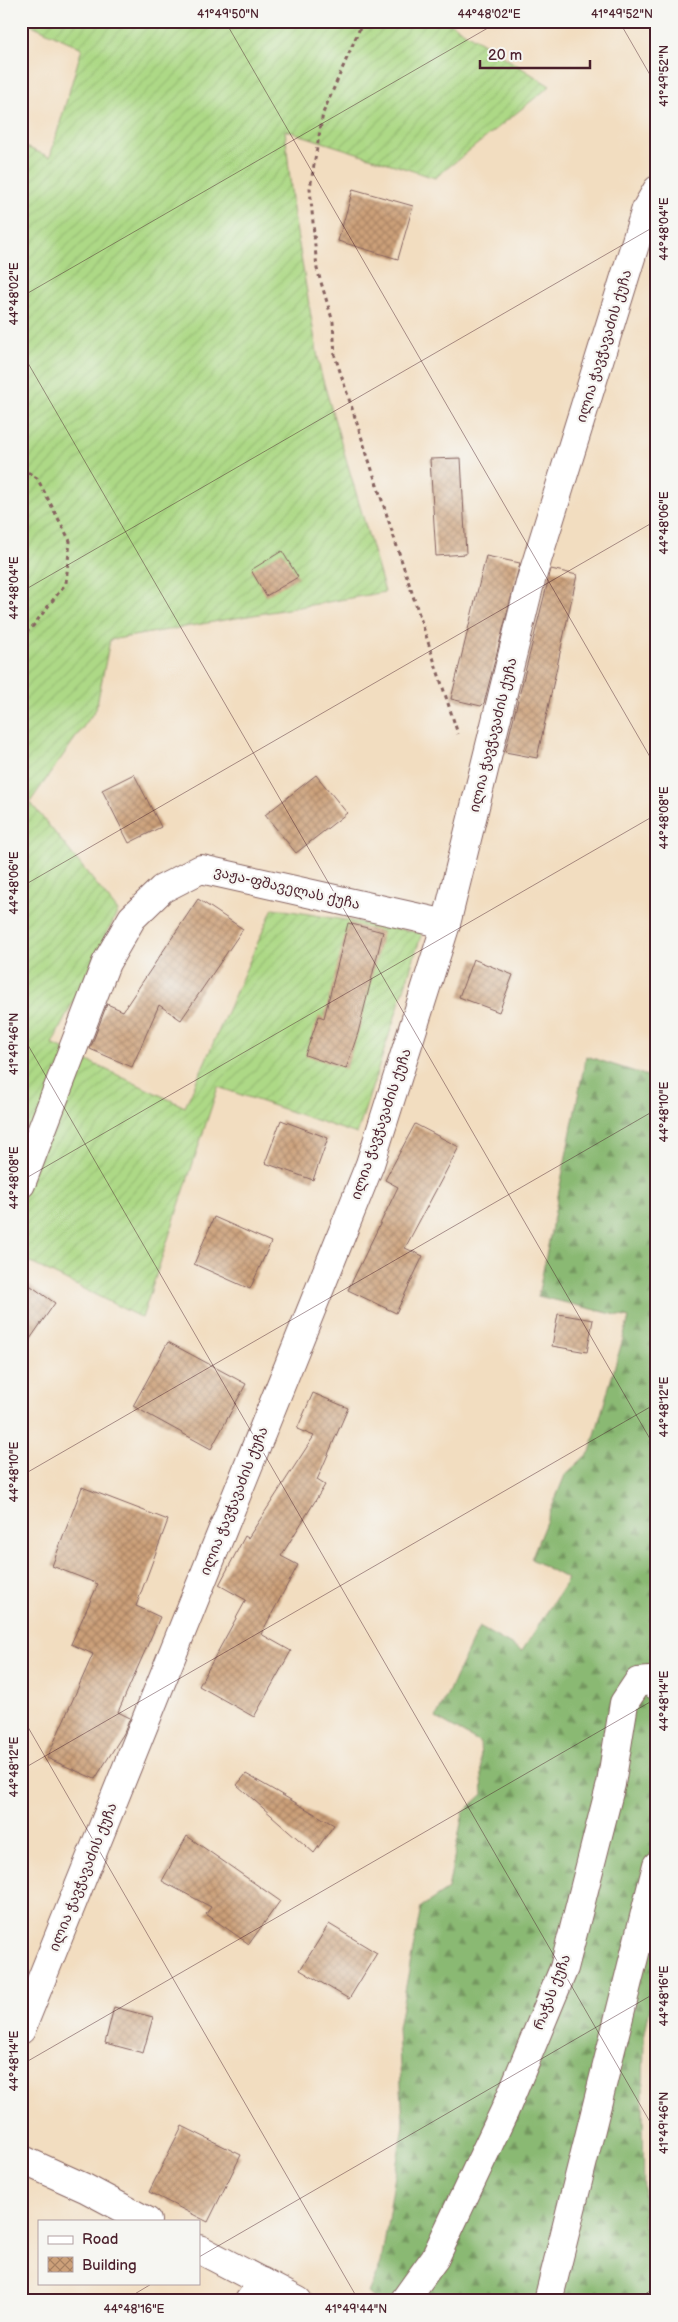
<svg xmlns="http://www.w3.org/2000/svg" width="678" height="2322" font-family="'Balsamiq Sans','Noto Sans Georgian',sans-serif">
<style>
.forest{fill:url(#forest-firs);stroke:#6a6c4f}
.garden{fill:url(#garden-furrows);stroke:#7c7c58}
.building{fill:url(#building-cross-hatch)}
.lines{fill:none;stroke-linecap:round;stroke-linejoin:round}
.street-casing{stroke:#85625f;stroke-width:30}
.path{stroke:#85625f;stroke-width:3;stroke-dasharray:4 4;stroke-linecap:butt}
.street{stroke:#fff;stroke-width:28}
.ticks{fill:none;stroke:#4a1f2b;stroke-width:1;stroke-opacity:0.45}
.labels{text-anchor:middle;dominant-baseline:central;stroke-width:4.5;stroke-linejoin:round;paint-order:stroke}
.street-label{font-size:14px;fill:#4a1f2b;stroke:#f6f6f2}
.neatline{fill:none;stroke:#4a1f2b;stroke-width:2}
.ticks-label{font-size:12px;text-anchor:middle;fill:#4a1f2b}
</style>
<defs>
<pattern id="forest-firs" width="22" height="20" patternUnits="userSpaceOnUse" patternTransform="scale(1.25)"><rect width="22" height="20" fill="#8ab973"/><path d="M5 1l3.5 6h-7zM16 11l3.5 6h-7z" fill="#73965f"/></pattern>
<pattern id="garden-furrows" width="10" height="10" patternUnits="userSpaceOnUse" patternTransform="scale(1.25)"><rect width="10" height="10" fill="#add986"/><path d="M-1 1l2-2M0 10L10 0M9 11l2-2" fill="none" stroke="#96ba74"/></pattern>
<pattern id="building-cross-hatch" width="8" height="8" patternUnits="userSpaceOnUse" patternTransform="scale(1.25)"><rect width="8" height="8" fill="#cca079"/><path d="M0 0l8 8M0 8l8-8" fill="none" stroke="#a88263"/></pattern>
</defs>
<rect width="100%" height="100%" fill="#f6f6f2"/>
<filter id="ink" filterUnits="userSpaceOnUse"><feTurbulence type="fractalNoise" baseFrequency=".02" numOctaves="2"/><feDisplacementMap in="SourceGraphic" scale="10" xChannelSelector="R" yChannelSelector="G"/><feConvolveMatrix kernelMatrix="1 2 1 2 8 2 1 2 1" color-interpolation-filters="sRGB"/></filter>
<filter id="wash" filterUnits="userSpaceOnUse"><feTurbulence type="fractalNoise" baseFrequency=".0096" numOctaves="4" result="noise"/><feDisplacementMap in="SourceGraphic" scale="20" xChannelSelector="R" yChannelSelector="G"/><feGaussianBlur stdDeviation="1.12" result="paint"/><feColorMatrix in="noise" values="0 0 0 0 0 0 0 0 0 0 0 0 0 0 0 0 0 1.4 0 .05"/><feComposite in="paint" operator="in"/></filter>
<g filter="url(#wash)">
<rect width="100%" height="100%" fill="#f2ddc0"/>
<path class="forest" d="M 586,1056 L 657,1079 L 657,1974 L 644,2037 L 643,2097 L 644,2226 L 657,2270 L 657,2301 L 377,2301 L 368,2293 L 381,2263 L 403,2125 L 398,2028 L 421,1907 L 448,1889 L 463,1813 L 483,1794 L 480,1743 L 436,1718 L 479,1627 L 522,1651 L 568,1579 L 531,1559 L 565,1475 L 590,1452 L 629,1318 L 538,1296 Z"/>
<path class="garden" d="M 23,21 L 393,21 L 400,25 L 402,21 L 447,21 L 550,86 L 435,178 L 285,130 L 293,209 L 320,370 L 385,592 L 110,640 L 96,709 L 30,802 L 118,911 L 52,1044 L 185,1107 L 273,908 L 422,933 L 357,1134 L 218,1087 L 142,1318 L 21,1258 L 21,145 L 50,157 L 82,48 Z"/>
<g id="blocks">
<g class="building">
<path d="M 353,189 L 413,206 L 398,259 L 338,241 Z"/>
<path d="M 461,458 L 466,554 L 436,556 L 430,459 Z"/>
<path d="M 282,551 L 298,577 L 266,596 L 251,570 Z"/>
<path d="M 486,556 L 520,563 L 484,703 L 481,706 L 451,699 Z"/>
<path d="M 551,569 L 577,575 L 537,758 L 505,752 Z"/>
<path d="M 134,774 L 161,827 L 129,843 L 102,790 Z"/>
<path d="M 316,775 L 347,813 L 296,853 L 265,815 Z"/>
<path d="M 198,899 L 243,929 L 181,1020 L 159,1005 L 132,1067 L 90,1049 L 107,1004 L 123,1011 Z"/>
<path d="M 348,923 L 383,932 L 358,1033 L 346,1069 L 305,1055 L 319,1016 L 324,1018 Z"/>
<path d="M 473,959 L 513,975 L 499,1012 L 459,997 Z"/>
<path d="M 281,1120 L 328,1138 L 313,1180 L 265,1163 Z"/>
<path d="M 415,1124 L 459,1147 L 405,1248 L 423,1256 L 396,1313 L 348,1290 L 398,1187 L 385,1180 Z"/>
<path d="M 214,1217 L 271,1242 L 250,1289 L 194,1264 Z"/>
<path d="M 21,1279 L 55,1303 L 21,1352 Z"/>
<path d="M 558,1314 L 593,1320 L 587,1352 L 552,1346 Z"/>
<path d="M 168,1342 L 246,1384 L 211,1449 L 133,1406 Z"/>
<path d="M 313,1393 L 348,1408 L 317,1480 L 325,1485 L 281,1556 L 298,1565 L 261,1634 L 291,1651 L 254,1717 L 199,1686 L 246,1600 L 219,1585 L 245,1536 L 248,1538 L 314,1436 L 297,1429 Z"/>
<path d="M 82,1487 L 168,1520 L 136,1606 L 160,1617 L 118,1712 L 130,1718 L 124,1733 L 95,1779 L 47,1758 L 93,1654 L 71,1644 L 98,1584 L 52,1566 Z"/>
<path d="M 246,1774 L 334,1825 L 314,1853 L 237,1785 Z"/>
<path d="M 187,1836 L 280,1901 L 249,1944 L 206,1914 L 211,1907 L 162,1881 Z"/>
<path d="M 329,1924 L 377,1953 L 349,1999 L 300,1970 Z"/>
<path d="M 114,2007 L 153,2017 L 143,2053 L 105,2043 Z"/>
<path d="M 182,2126 L 241,2155 L 208,2222 L 149,2192 Z"/>
</g>
</g>
</g>
<g filter="url(#ink)">
<use href="#blocks" fill-opacity="0" stroke="#85625f" stroke-width="1"/>
<g class="lines">
<defs>
<g id="street">
<path d="M 21,1184 L 106,963 L 132,918 L 162,889 L 201,869 L 446,924"/>
<path d="M 21,2030 L 370,1164 L 446,924 L 530,583 L 646,209 L 657,190"/>
<path d="M 21,2159 L 85,2188 L 147,2221"/>
<path d="M 199,2249 L 298,2301"/>
<path d="M 249,2301 L 263,2282"/>
<path d="M 404,2301 L 435,2258 L 505,2110 L 564,1968 L 611,1784 L 624,1703 L 638,1682 L 650,1681 L 657,1686"/>
<path d="M 548,2301 L 657,1865"/>
</g>
</defs>
<use href="#street" class="street-casing"/>
<g class="path">
<path d="M 363,21 L 323,113 L 310,188 L 317,269 L 333,322 L 335,356 L 458,734"/>
<path d="M 21,468 L 37,478 L 70,541 L 66,583 L 33,626 L 21,636"/>
</g>
<use href="#street" class="street"/>
</g>
</g>
<path class="ticks" d="M 225,21 L 657,769M 619,21 L 657,87M 21,297 L 500,21M 21,351 L 657,1451M 21,592 L 657,225M 21,887 L 657,520M 21,1033 L 657,2134M 21,1181 L 657,814M 21,1476 L 657,1109M 21,1715 L 359,2301M 21,1770 L 657,1403M 21,2065 L 657,1698M 199,2257 L 657,1992M 123,2301 L 153,2283M 633,2301 L 657,2287"/>
<g class="labels">
<g class="street-label">
<text transform="translate(604 346) rotate(-73)">ილია ჭავჭავაძის ქუჩა</text>
<text transform="translate(493 735) rotate(-76)">ილია ჭავჭავაძის ქუჩა</text>
<text transform="translate(287 888) rotate(13)">ვაჟა-ფშაველას ქუჩა</text>
<text transform="translate(381 1124) rotate(-71)">ილია ჭავჭავაძის ქუჩა</text>
<text transform="translate(234 1501) rotate(-68)">ილია ჭავჭავაძის ქუჩა</text>
<text transform="translate(83 1877) rotate(-68)">ილია ჭავჭავაძის ქუჩა</text>
<text transform="translate(552 1992) rotate(-69)">რაჭას ქუჩა</text>
</g>
</g>
<rect width="678" height="2322" fill="none" stroke="#f6f6f2" stroke-width="55"/>
<rect x="38" y="2220" width="162" height="65" fill="#f6f6f2" stroke="#b1a0a2"/>
<rect x="48" y="2236" width="25" height="8" fill="#ffffff" stroke="#b1a0a2"/>
<text x="82" y="2244" font-size="15" fill="#4a1f2b">Road</text>
<rect x="48" y="2257" width="25" height="15" fill="url(#building-cross-hatch)" stroke="#b1a0a2"/>
<text x="82" y="2270" font-size="15" fill="#4a1f2b">Building</text>
<path d="M480 60v8h110v-8" fill="none" stroke="#4a1f2b" stroke-width="2.5"/>
<text x="488" y="60" font-size="15" fill="#4a1f2b" stroke="#f6f6f2" stroke-width="4" paint-order="stroke">20 m</text>
<rect x="28" y="28" width="622" height="2266" class="neatline"/>
<g class="ticks-label">
<text x="228" y="18">41°49'50"N</text>
<text x="489" y="18">44°48'02"E</text>
<text x="622" y="18">41°49'52"N</text>
<text transform="translate(664 76) rotate(-90)" y="4">41°49'52"N</text>
<text transform="translate(664 229) rotate(-90)" y="4">44°48'04"E</text>
<text transform="translate(14 294) rotate(-90)" y="4">44°48'02"E</text>
<text transform="translate(664 523) rotate(-90)" y="4">44°48'06"E</text>
<text transform="translate(14 588) rotate(-90)" y="4">44°48'04"E</text>
<text transform="translate(664 818) rotate(-90)" y="4">44°48'08"E</text>
<text transform="translate(14 883) rotate(-90)" y="4">44°48'06"E</text>
<text transform="translate(14 1044) rotate(-90)" y="4">41°49'46"N</text>
<text transform="translate(664 1112) rotate(-90)" y="4">44°48'10"E</text>
<text transform="translate(14 1178) rotate(-90)" y="4">44°48'08"E</text>
<text transform="translate(664 1407) rotate(-90)" y="4">44°48'12"E</text>
<text transform="translate(14 1472) rotate(-90)" y="4">44°48'10"E</text>
<text transform="translate(664 1701) rotate(-90)" y="4">44°48'14"E</text>
<text transform="translate(14 1767) rotate(-90)" y="4">44°48'12"E</text>
<text transform="translate(664 1996) rotate(-90)" y="4">44°48'16"E</text>
<text transform="translate(14 2061) rotate(-90)" y="4">44°48'14"E</text>
<text transform="translate(664 2123) rotate(-90)" y="4">41°49'46"N</text>
<text x="134" y="2313">44°48'16"E</text>
<text x="356" y="2313">41°49'44"N</text>
</g>
</svg>
